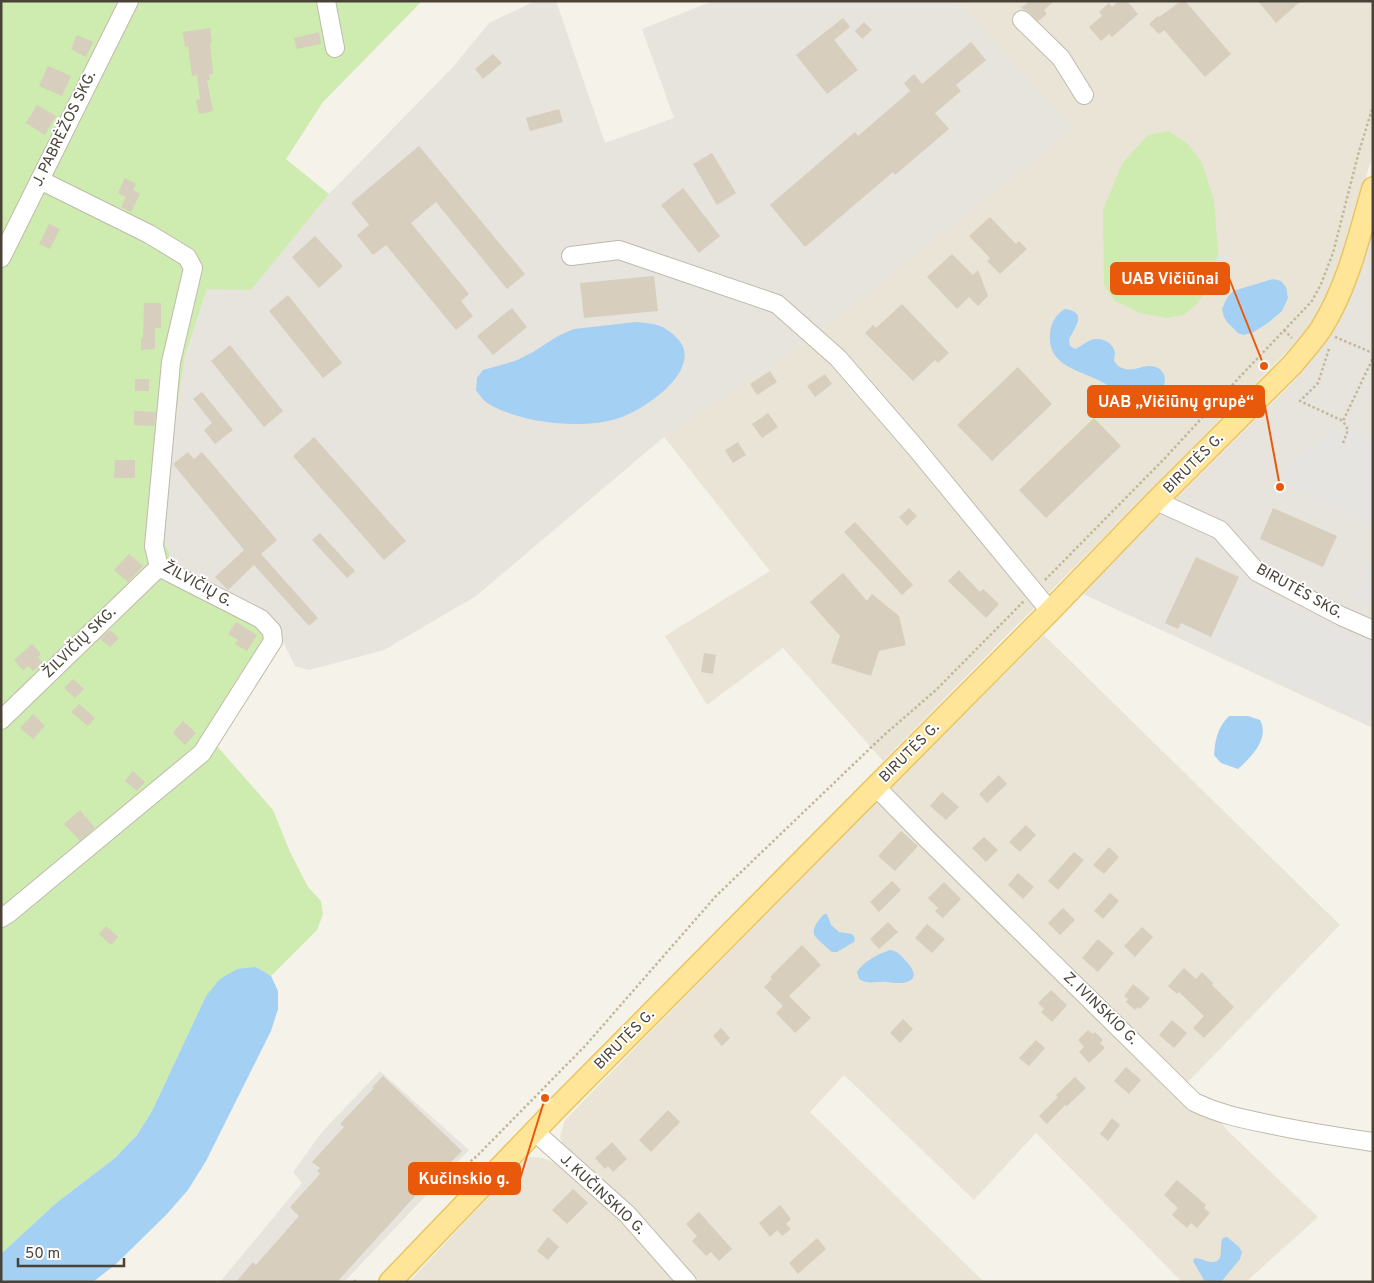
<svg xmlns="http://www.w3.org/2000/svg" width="1374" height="1283" font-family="Overpass,sans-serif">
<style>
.residential{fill:#e9e4d6}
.industrial{fill:#e7e3dd}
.green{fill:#ceebb0}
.parking{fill:#e6e4e0}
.water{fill:#a3d0f3}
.building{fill:#d7cebd}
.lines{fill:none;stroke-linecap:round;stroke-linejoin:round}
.minor-casing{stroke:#c1baab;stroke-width:20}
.major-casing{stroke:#e9c563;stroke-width:24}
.path{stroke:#c3b79b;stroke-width:2.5;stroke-dasharray:2.5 2.5;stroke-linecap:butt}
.minor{stroke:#fff;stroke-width:18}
.major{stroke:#ffe598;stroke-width:21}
.labels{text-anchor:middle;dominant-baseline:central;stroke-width:4;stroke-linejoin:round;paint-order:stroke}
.street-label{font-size:15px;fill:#494237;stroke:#fff}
.leader{fill:none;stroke:#e8590c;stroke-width:2}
.callout-dot{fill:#e8590c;stroke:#fff;stroke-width:2}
.callout{fill:#e8590c;stroke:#e8590c;stroke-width:2}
.callout-label{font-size:16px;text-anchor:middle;font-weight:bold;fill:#fff}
</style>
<rect width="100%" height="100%" fill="#f5f2e9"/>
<g class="residential">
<path d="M 958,1 L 1373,1 L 1373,154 L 1330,293 L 1310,328 L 883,761 L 783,648 L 707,705 L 665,636 L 770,571 L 664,437 L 807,342 L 1073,129 Z"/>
<path d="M 1044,635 L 1340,925 L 1187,1083 L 1229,1132 L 1318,1217 L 1246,1282 L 1182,1282 L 1036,1133 L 974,1200 L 844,1075 L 810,1112 L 984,1282 L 700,1282 L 654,1233 L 564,1148 L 560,1137 L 565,1120 L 818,860 Z"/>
<path d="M 532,1157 L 543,1158 L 555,1163 L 626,1224 L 679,1282 L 409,1282 L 523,1160 Z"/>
</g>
<g class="industrial">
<path d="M 535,1 L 556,1 L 605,143 L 674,118 L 642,29 L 713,1 L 958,1 L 1073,129 L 807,342 L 664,437 L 476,596 L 384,650 L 309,670 L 295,666 L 280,636 L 180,568 L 172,559 L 165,544 L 170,456 L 185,356 L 207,289 L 251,289 L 329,194 L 453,67 L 489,23 Z"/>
<path d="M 1373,223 L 1373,728 L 1081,593 L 1295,380 L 1338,321 L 1349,294 Z"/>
<path d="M 380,1071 L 469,1150 L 344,1282 L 220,1282 L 302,1183 L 293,1172 L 322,1132 Z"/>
</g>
<g class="green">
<path d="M 1,1 L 422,1 L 323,102 L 286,159 L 329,194 L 251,290 L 207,289 L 185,356 L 170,456 L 165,544 L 172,559 L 180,568 L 280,636 L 216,745 L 273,810 L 290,852 L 308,887 L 321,901 L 323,914 L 317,930 L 271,976 L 256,967 L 206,996 L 152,1111 L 137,1135 L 115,1158 L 55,1204 L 1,1254 Z"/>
<path d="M 1168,131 L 1187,143 L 1202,163 L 1214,200 L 1218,253 L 1210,282 L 1197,304 L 1183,315 L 1167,318 L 1140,313 L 1115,301 L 1104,285 L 1103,210 L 1122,164 L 1148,135 Z"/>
</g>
<g class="parking">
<path d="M 1343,426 L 1373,440 L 1373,525 L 1271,477 Z"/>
<path d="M 1373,557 L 1373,609 L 1353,600 Z"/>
<path d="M 1241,582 L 1373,646 L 1373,704 L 1365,721 L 1210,648 Z"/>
</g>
<g class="water">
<path d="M 1273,279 L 1281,281 L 1286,287 L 1288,298 L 1282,311 L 1268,323 L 1252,333 L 1243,335 L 1238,333 L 1227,322 L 1224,317 L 1222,309 L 1227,298 L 1233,291 Z"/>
<path d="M 1065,309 C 1089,312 1074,328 1069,340 L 1070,346 L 1075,349 C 1082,346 1088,340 1095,339 C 1104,338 1114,344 1115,353 C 1115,354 1114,360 1114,360 C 1115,364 1119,367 1122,368 C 1132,372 1139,367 1148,366 C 1163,366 1168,376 1163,389 C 1159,399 1150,405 1139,404 C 1126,403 1115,389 1104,383 C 1081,370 1047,367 1050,334 C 1051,323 1055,315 1065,309 Z"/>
<path d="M 636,322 C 655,324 663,324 677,338 C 706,368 645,410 619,418 C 595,426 565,425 540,421 C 525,419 498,411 486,402 C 482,399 479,394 476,390 L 477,378 L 483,370 L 515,361 L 533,352 L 558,336 L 574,329 Z"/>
<path d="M 1229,716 L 1248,716 L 1260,720 C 1270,739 1251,757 1238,769 L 1221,763 L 1214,755 C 1215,739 1218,727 1229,716 Z"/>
<path d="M 824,914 L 827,914 L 831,925 L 839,932 L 852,934 L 855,938 L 854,942 L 837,952 L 832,952 C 815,936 805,935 824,914 Z"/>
<path d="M 890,950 C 898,951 901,956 906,961 C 920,976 914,984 895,983 C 892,983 889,982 887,982 C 877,981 868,985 859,979 L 857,972 C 864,961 878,954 890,950 Z"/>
<path d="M 256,967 L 271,976 L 278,991 L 278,1009 L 271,1031 L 206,1161 L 188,1190 L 166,1215 L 116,1264 L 93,1282 L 1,1282 L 1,1254 L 55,1204 L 115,1158 L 137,1135 L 152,1111 L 206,996 L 220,979 L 237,969 Z"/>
<path d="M 1227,1237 L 1239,1247 L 1242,1252 L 1240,1259 L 1221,1282 L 1205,1282 L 1193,1261 L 1195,1258 C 1201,1258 1206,1262 1212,1262 C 1226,1262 1218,1246 1223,1238 Z"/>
</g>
<g class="building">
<path d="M 1030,1 L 1054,1 L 1044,10 L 1047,14 L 1038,21 L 1029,12 L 1021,8 Z"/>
<path d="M 1119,1 L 1127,1 L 1138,14 L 1112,37 L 1109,34 L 1101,41 L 1089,27 L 1102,16 L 1099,12 L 1109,3 L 1112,7 Z"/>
<path d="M 1181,1 L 1185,1 L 1231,54 L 1205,77 L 1164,30 L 1159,34 L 1149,24 L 1158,16 L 1159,17 Z"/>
<path d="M 1258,1 L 1301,1 L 1276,23 Z"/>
<path d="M 843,18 L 850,27 L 834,40 L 858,70 L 827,94 L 796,55 Z"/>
<path d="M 864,22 L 872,30 L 862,39 L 855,31 Z"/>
<path d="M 210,28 L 212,43 L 210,43 L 213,74 L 209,74 L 210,80 L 207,80 L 213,111 L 199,114 L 196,100 L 200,99 L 197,75 L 192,76 L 188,46 L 185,47 L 183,32 Z"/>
<path d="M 319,32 L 321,44 L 297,49 L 294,38 Z"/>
<path d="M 77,35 L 93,42 L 86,57 L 71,49 Z"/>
<path d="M 971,42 L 986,60 L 956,85 L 961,91 L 935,113 L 949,129 L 895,175 L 893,172 L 805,247 L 770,205 L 855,132 L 858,136 L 910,91 L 904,83 L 914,74 L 922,84 Z"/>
<path d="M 493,54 L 502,63 L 483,79 L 475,69 Z"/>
<path d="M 48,66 L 71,76 L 62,96 L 39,86 Z"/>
<path d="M 37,105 L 56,116 L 45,135 L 26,123 Z"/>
<path d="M 559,109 L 563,122 L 530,131 L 526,118 Z"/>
<path d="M 419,146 L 525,274 L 507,289 L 436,202 L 411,223 L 469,294 L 461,301 L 473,316 L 456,330 L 386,245 L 373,255 L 357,235 L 369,225 L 351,203 Z"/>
<path d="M 712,153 L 736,193 L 717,205 L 693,164 Z"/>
<path d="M 125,178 L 136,184 L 133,190 L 140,194 L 131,212 L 121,207 L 126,197 L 118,193 Z"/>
<path d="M 683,188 L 720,236 L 699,253 L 661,205 Z"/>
<path d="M 990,217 L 1016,244 L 1019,241 L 1027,249 L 1000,274 L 987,261 L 990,258 L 969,236 Z"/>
<path d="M 49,224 L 60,229 L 50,249 L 39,244 Z"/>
<path d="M 315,236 L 343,266 L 319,288 L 292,257 Z"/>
<path d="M 952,254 L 973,275 L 978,270 L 988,296 L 978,306 L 969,297 L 957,309 L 927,277 Z"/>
<path d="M 654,276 L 658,311 L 584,318 L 580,283 Z"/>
<path d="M 288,295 L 342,363 L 323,378 L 269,311 Z"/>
<path d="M 144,303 L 161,303 L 161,328 L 155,328 L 155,349 L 141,350 L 141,338 L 143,338 Z"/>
<path d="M 902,304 L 949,353 L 938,363 L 935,360 L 913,381 L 865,333 L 873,325 L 876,328 Z"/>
<path d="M 512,308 L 527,327 L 493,355 L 477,336 Z"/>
<path d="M 230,345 L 283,411 L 264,427 L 211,361 Z"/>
<path d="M 1018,367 L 1052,404 L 992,461 L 957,425 Z"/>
<path d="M 770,371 L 777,382 L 757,395 L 750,384 Z"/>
<path d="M 825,374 L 832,384 L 815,397 L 807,386 Z"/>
<rect x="135" y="379" width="14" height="12"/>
<path d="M 202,392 L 233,430 L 215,444 L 204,430 L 212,423 L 193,399 Z"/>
<path d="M 134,411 L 156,412 L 154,426 L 134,425 Z"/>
<path d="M 768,413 L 778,427 L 762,438 L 752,424 Z"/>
<path d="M 1094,418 L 1121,446 L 1046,518 L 1019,490 Z"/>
<path d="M 314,437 L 406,541 L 384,560 L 293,456 Z"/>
<path d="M 738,442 L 746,455 L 733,463 L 725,450 Z"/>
<path d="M 188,452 L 194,459 L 202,452 L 277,540 L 261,554 L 318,618 L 309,626 L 254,565 L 228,590 L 215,577 L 244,550 L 173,464 Z"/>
<path d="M 115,460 L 135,460 L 135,478 L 114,478 Z"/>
<path d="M 909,508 L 917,516 L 907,526 L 899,517 Z"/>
<path d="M 1273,508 L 1337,536 L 1323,567 L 1260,539 Z"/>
<path d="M 855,522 L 913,585 L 902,595 L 844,532 Z"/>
<path d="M 320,533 L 355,571 L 347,578 L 312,540 Z"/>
<path d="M 129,554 L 143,566 L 128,582 L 114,570 Z"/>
<path d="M 1196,557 L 1239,577 L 1211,637 L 1181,623 L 1178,629 L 1165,623 Z"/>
<path d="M 959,570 L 980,592 L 983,589 L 999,604 L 986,618 L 948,581 Z"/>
<path d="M 843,573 L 867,601 L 872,594 L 899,616 L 906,645 L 879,651 L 871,676 L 831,663 L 840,636 L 810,602 Z"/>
<path d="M 236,622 L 257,635 L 247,651 L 235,644 L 238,640 L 228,634 Z"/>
<path d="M 110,630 L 119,638 L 110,647 L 100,639 Z"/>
<path d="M 32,644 L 41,654 L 38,657 L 43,663 L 33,671 L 29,666 L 23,670 L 14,660 Z"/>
<path d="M 704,653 L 716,655 L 713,674 L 701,672 Z"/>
<path d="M 73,679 L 84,689 L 75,698 L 64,688 Z"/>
<path d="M 79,704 L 95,718 L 88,726 L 71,712 Z"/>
<path d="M 33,714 L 45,726 L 33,739 L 20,728 Z"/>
<path d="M 183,721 L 196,733 L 185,745 L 173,733 Z"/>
<path d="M 133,771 L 145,782 L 137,791 L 125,781 Z"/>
<path d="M 999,775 L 1007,784 L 987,803 L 979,794 Z"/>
<path d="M 942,792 L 959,807 L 946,820 L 930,806 Z"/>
<path d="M 80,810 L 95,828 L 80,841 L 64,824 Z"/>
<path d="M 1026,825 L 1036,835 L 1020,852 L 1009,842 Z"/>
<path d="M 901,831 L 918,846 L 895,871 L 878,856 Z"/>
<path d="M 984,837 L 998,850 L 986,862 L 972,848 Z"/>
<path d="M 1109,847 L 1119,857 L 1104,874 L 1093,865 Z"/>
<path d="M 1074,852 L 1084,860 L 1058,890 L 1048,881 Z"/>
<path d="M 1018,873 L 1034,887 L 1023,899 L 1008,885 Z"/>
<path d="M 892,881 L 901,890 L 879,912 L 870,902 Z"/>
<path d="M 944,882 L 961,899 L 943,918 L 935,911 L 938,908 L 928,898 Z"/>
<path d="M 1110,893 L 1119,901 L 1103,919 L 1094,911 Z"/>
<path d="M 1063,908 L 1075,920 L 1060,935 L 1048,923 Z"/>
<path d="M 888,922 L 898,932 L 879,949 L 870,939 Z"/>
<path d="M 927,924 L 945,939 L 932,953 L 915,938 Z"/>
<path d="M 106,926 L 118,937 L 111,945 L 99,934 Z"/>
<path d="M 1142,927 L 1153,937 L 1135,957 L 1124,946 Z"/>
<path d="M 1098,939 L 1114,953 L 1098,972 L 1082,958 Z"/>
<path d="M 802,945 L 821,965 L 789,996 L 811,1018 L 795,1033 L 776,1013 L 783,1006 L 764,987 L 772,979 L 770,977 Z"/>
<path d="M 1184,968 L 1196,979 L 1202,972 L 1213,983 L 1212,985 L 1234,1007 L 1204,1038 L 1193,1028 L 1204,1016 L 1179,992 L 1177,994 L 1168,986 Z"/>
<path d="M 1133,984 L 1150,998 L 1140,1009 L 1138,1007 L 1135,1010 L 1126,1002 L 1128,999 L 1124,996 Z"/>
<path d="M 1051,990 L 1067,1005 L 1052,1022 L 1041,1012 L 1044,1009 L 1038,1003 Z"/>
<path d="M 903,1019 L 913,1029 L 900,1043 L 890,1033 Z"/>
<path d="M 1172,1020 L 1187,1033 L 1174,1048 L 1159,1035 Z"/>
<path d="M 721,1028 L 730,1038 L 722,1046 L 713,1036 Z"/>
<path d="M 1088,1030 L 1093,1034 L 1095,1032 L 1103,1040 L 1100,1043 L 1105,1048 L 1089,1063 L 1079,1052 L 1084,1047 L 1078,1040 Z"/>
<path d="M 1036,1040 L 1045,1048 L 1029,1066 L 1019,1058 Z"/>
<path d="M 1126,1067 L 1141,1080 L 1129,1094 L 1114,1081 Z"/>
<path d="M 383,1076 L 462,1151 L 418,1196 L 416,1195 L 337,1282 L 236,1282 L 253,1262 L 256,1265 L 299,1216 L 290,1207 L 320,1174 L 317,1171 L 320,1168 L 312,1162 L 344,1127 L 340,1124 L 374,1088 L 372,1087 Z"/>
<path d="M 1075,1077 L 1086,1088 L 1067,1106 L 1065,1105 L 1047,1124 L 1039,1116 L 1058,1097 L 1056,1095 Z"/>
<path d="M 668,1110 L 680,1122 L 651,1152 L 639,1140 Z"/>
<path d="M 1112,1118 L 1120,1125 L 1108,1141 L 1100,1134 Z"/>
<path d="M 612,1142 L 627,1159 L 613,1172 L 608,1166 L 605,1169 L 595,1158 Z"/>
<path d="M 1177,1180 L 1206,1205 L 1204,1208 L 1210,1213 L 1197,1228 L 1191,1223 L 1187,1228 L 1172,1215 L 1178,1208 L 1164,1195 Z"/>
<path d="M 573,1189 L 588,1203 L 567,1224 L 552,1210 Z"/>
<path d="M 780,1205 L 791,1219 L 786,1224 L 791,1229 L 782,1236 L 777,1230 L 770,1237 L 759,1223 Z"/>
<path d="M 699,1212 L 732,1249 L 719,1261 L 711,1252 L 706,1256 L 692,1241 L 697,1236 L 686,1224 Z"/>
<path d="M 548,1237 L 559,1247 L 548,1260 L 537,1251 Z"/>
<path d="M 817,1238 L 826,1249 L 798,1274 L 789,1263 Z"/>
</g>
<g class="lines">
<defs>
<g id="minor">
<path d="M 326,1 L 335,48"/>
<path d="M 1022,20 L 1061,58 L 1084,95"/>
<path d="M 571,256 L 619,250 L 777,304 L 838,358 L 915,447 L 1050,611"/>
<path d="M 1,258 L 129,1"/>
<path d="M 1156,501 L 1220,530 L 1257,572 L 1341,616 L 1373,630"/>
<path d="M 1,720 L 159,567"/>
<path d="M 876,787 L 927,839 L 1194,1102 C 1221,1115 1244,1119 1273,1125 C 1306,1132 1339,1137 1373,1142"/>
<path d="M 1,918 L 9,913 L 202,753 L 273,641 L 272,631 L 261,619 L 159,567 L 154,546 L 171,362 L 193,268 L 187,257 L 149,234 L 40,180"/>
<path d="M 535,1132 L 627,1214 L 687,1282"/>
</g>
<path id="major" d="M 390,1282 L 556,1109 L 1050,611 L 1156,501 L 1292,365 C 1302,353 1312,342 1321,329 C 1348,286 1359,236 1373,188"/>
</defs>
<use href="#minor" class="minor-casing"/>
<use href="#major" class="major-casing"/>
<g class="path">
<path d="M 1284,330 L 1292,338"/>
<path d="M 1335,337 L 1373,353"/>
<path d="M 1329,349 L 1318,383 L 1300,401 L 1343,421"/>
<path d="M 1343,443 L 1348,430 L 1343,421 L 1373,358"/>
<path d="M 1045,580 L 1166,457 L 1234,383 L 1312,301 L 1321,284 L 1333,253 L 1358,155 L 1373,106"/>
<path d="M 455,1174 L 477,1156 L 585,1046 L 716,896 L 883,736 L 936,690 L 1024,601"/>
<path d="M 354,1282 L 356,1280"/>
</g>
<use href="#minor" class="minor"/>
<use href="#major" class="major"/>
</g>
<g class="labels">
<g class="street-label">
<text transform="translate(65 129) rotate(-64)">J. PABRĖŽOS SKG.</text>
<text transform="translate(1194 464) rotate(-45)">BIRUTĖS G.</text>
<text transform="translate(197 585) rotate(29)">ŽILVIČIŲ G.</text>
<text transform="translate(1299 592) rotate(29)">BIRUTĖS SKG.</text>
<text transform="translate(80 643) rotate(-44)">ŽILVIČIŲ SKG.</text>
<text transform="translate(910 753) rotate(-45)">BIRUTĖS G.</text>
<text transform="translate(1100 1009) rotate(44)">Z. IVINSKIO G.</text>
<text transform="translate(625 1040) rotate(-45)">BIRUTĖS G.</text>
<text transform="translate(602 1195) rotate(43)">J. KUČINSKIO G.</text>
</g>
</g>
<path class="leader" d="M1264 366L1229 278M1280 487L1264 401M545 1098L520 1179"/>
<g class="callout-dot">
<circle cx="1264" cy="366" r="5"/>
<circle cx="1280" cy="487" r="5"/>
<circle cx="545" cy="1098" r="5"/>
</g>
<g class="callout">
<rect x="1111" y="263" width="118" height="31" rx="5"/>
<rect x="1088" y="386" width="176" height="31" rx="5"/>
<rect x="409" y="1163" width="111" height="31" rx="5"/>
</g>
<g class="callout-label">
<text x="1170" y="284">UAB Vičiūnai</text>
<text x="1176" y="407">UAB „Vičiūnų grupė“</text>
<text x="464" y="1184">Kučinskio g.</text>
</g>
<rect width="1374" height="1283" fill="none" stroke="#494237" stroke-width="5"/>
<path d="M18 1258v8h106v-8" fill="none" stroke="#494237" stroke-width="2.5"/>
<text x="25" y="1258" font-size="15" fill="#494237" stroke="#ffffff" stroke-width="4" paint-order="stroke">50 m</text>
</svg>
